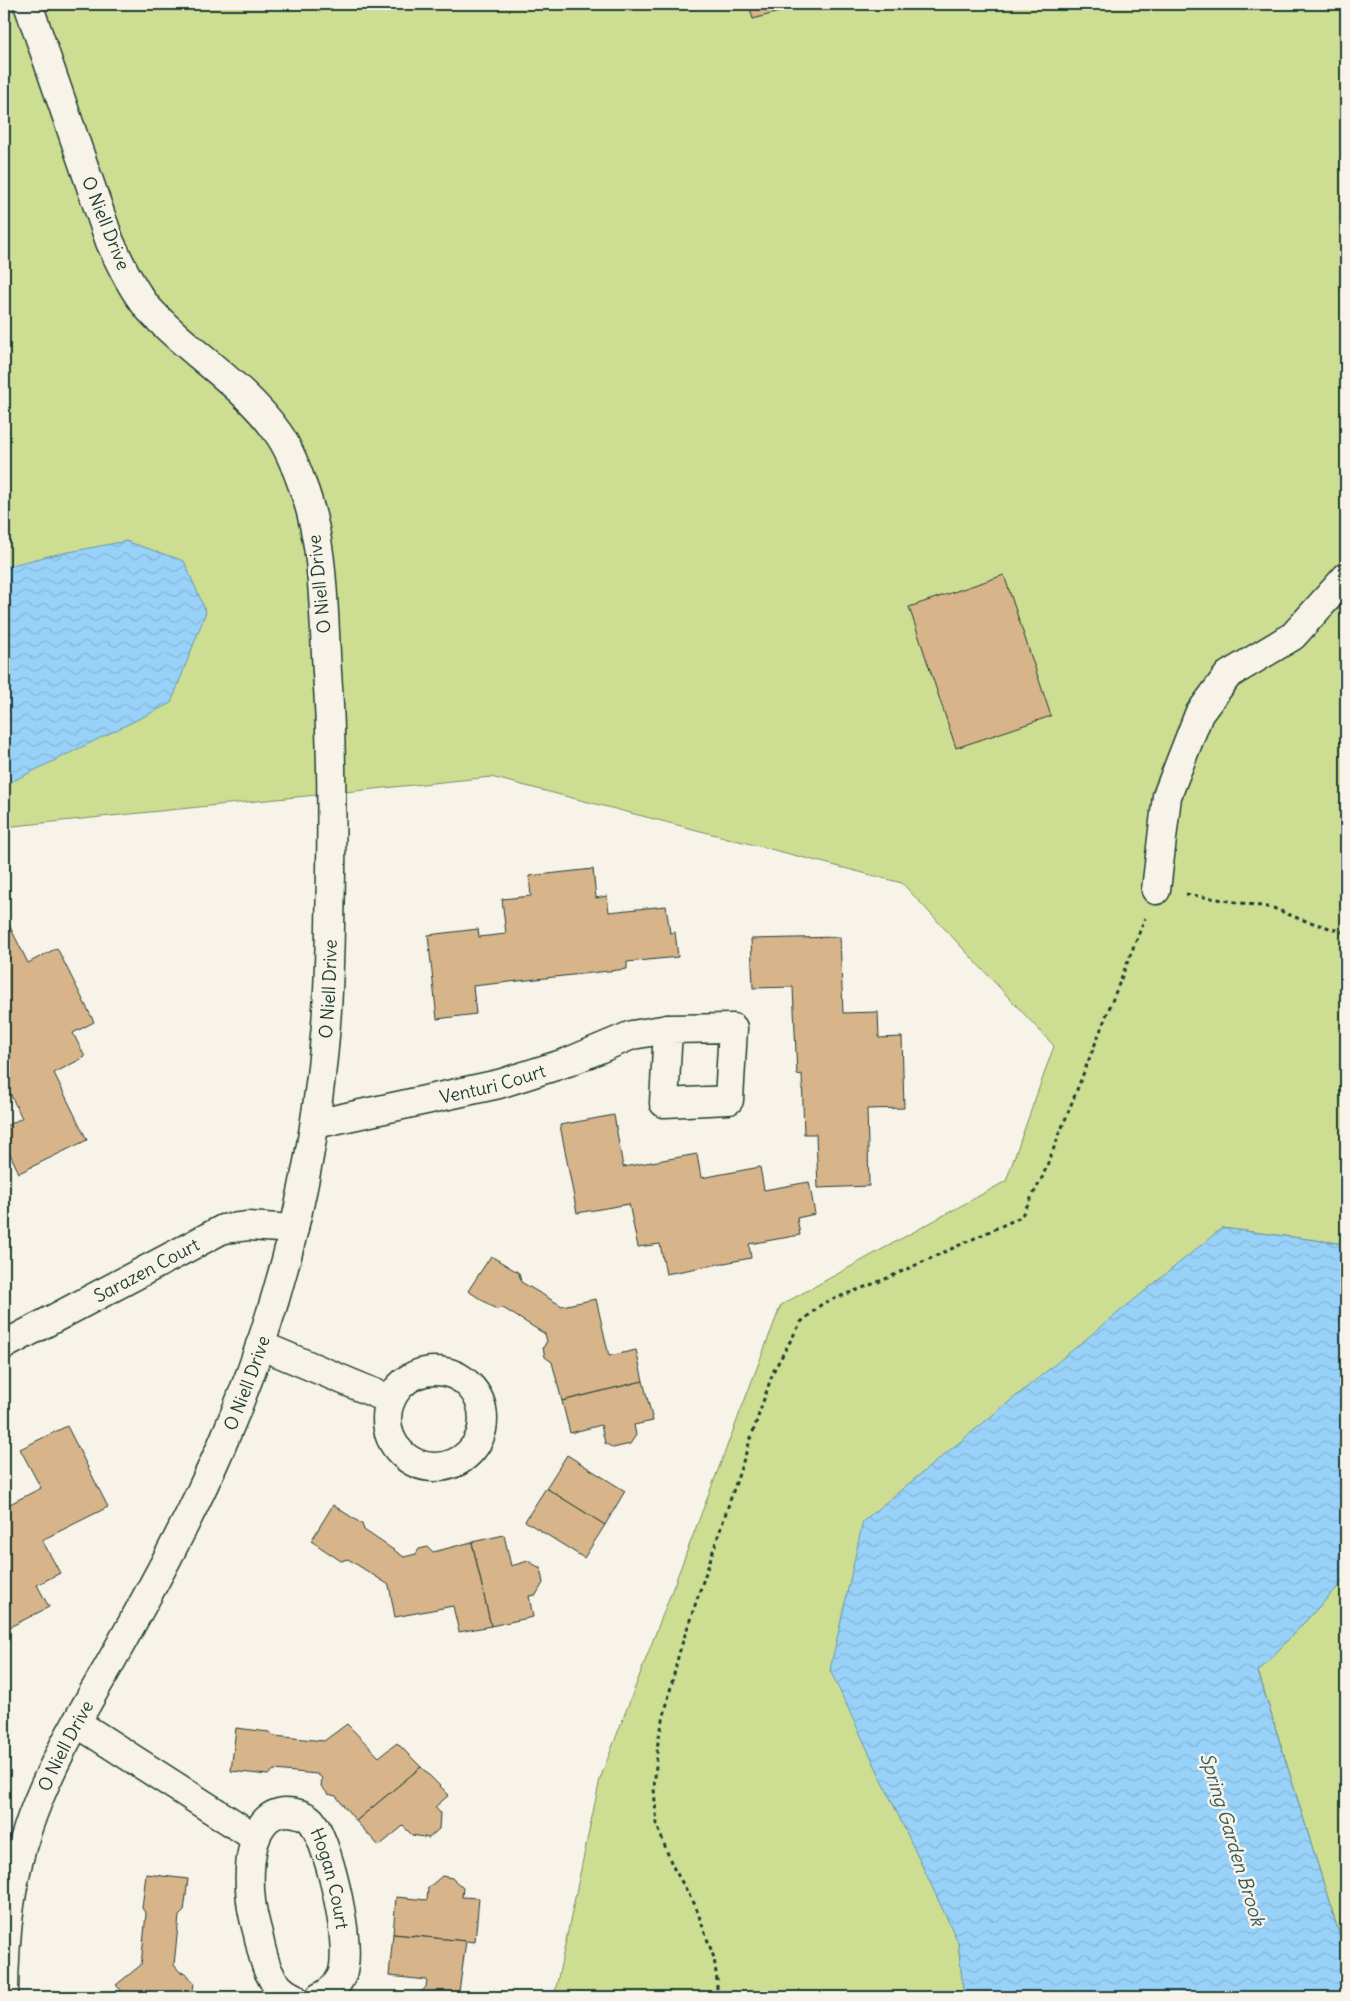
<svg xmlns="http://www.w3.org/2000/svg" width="1350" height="2001" font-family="Delius,sans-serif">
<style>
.green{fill:#cdde92;stroke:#768e63}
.water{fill:url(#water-waves);stroke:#6896aa}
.building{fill:#d8b48a;stroke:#1f3d34}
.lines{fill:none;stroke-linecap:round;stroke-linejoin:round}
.minor-casing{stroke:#1f3d34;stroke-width:31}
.path{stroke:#1f3d34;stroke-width:3;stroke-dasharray:4 4;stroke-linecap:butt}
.minor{stroke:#f7f3e8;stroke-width:28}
.labels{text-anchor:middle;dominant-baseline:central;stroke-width:5;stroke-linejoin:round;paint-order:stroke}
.street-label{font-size:18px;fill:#1f3d34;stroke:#f7f3e8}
.water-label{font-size:19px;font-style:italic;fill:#375b5b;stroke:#f7f3e8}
</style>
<defs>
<pattern id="water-waves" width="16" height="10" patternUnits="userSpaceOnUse" patternTransform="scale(1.25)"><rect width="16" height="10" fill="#99d2f9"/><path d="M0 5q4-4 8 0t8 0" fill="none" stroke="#83b5d6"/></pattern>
</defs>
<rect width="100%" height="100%" fill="#f7f3e8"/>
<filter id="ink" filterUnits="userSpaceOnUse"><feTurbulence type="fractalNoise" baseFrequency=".02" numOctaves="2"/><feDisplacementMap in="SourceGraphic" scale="10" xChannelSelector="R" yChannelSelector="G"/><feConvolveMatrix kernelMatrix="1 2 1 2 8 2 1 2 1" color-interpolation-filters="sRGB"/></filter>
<g filter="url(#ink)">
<g class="green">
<path d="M 4,4 L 1346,4 L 1346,1244 L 1222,1228 L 958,1942 L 964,1997 L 554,1997 L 600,1779 L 781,1305 L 1006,1181 L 1054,1046 L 902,883 L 491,777 L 4,827 Z"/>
<path d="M 1346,1578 L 1346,1956 L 1258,1671 Z"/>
</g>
<g class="water">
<path d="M 126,541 L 184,561 L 206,612 L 171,703 L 9,783 L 4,783 L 4,567 L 48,556 Z"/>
<path d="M 1222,1228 L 1346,1244 L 1346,1578 L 1258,1672 L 1346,1956 L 1346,1997 L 964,1997 L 958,1942 L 830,1670 L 863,1521 Z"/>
</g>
<g class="building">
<path d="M 749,4 L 789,4 L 790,9 L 753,19 Z"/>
<path d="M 1004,575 L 1051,716 L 956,748 L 909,607 Z"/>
<path d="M 593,869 L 596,898 L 607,896 L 609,912 L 666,906 L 670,933 L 675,932 L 678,957 L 627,962 L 627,969 L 473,986 L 476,1014 L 437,1019 L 428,935 L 478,929 L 479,937 L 506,934 L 502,899 L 531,896 L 529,876 Z"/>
<path d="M 4,915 L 28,963 L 57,948 L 94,1022 L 73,1033 L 85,1057 L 54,1073 L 87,1140 L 19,1173 L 10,1154 L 4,1157 L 4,1127 L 22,1118 L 4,1081 Z"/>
<path d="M 840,937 L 843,1013 L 878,1012 L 879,1038 L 902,1037 L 904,1108 L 867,1109 L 869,1186 L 818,1188 L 816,1134 L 804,1134 L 802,1074 L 797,1075 L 793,987 L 753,988 L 751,939 Z"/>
<path d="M 614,1115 L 623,1167 L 697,1154 L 701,1178 L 760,1167 L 764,1190 L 809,1182 L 815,1214 L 797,1218 L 800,1235 L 749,1244 L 751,1258 L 666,1274 L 660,1244 L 638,1247 L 629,1204 L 577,1213 L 560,1125 Z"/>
<path d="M 491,1256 L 519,1273 L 521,1282 L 562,1306 L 596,1299 L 609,1356 L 636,1350 L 643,1381 L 562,1401 L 552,1362 L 545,1357 L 543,1348 L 547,1341 L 545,1334 L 503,1308 L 496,1309 L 468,1291 Z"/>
<path d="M 643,1381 L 653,1421 L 634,1425 L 636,1435 L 630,1444 L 613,1448 L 605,1443 L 601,1425 L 570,1433 L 562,1401 Z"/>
<path d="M 67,1426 L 108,1507 L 42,1540 L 60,1573 L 37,1585 L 49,1607 L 4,1630 L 4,1507 L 41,1488 L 20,1449 Z"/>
<path d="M 567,1455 L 625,1491 L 605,1525 L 546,1488 Z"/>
<path d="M 546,1488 L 605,1525 L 584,1558 L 525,1521 Z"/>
<path d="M 333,1505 L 362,1524 L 364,1530 L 404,1557 L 416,1554 L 419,1549 L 428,1547 L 433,1552 L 472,1542 L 491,1626 L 459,1632 L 453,1606 L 395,1617 L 389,1585 L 348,1559 L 341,1561 L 311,1541 Z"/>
<path d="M 504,1535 L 511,1566 L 528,1561 L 540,1568 L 543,1583 L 536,1595 L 529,1596 L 533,1617 L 491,1626 L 472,1542 Z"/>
<path d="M 347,1724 L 379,1757 L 397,1743 L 421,1767 L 356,1821 L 336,1796 L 328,1794 L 321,1786 L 322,1778 L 317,1774 L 274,1770 L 268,1775 L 231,1771 L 236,1728 L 269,1732 L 274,1736 L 324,1741 Z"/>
<path d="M 421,1767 L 449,1795 L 435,1807 L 440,1813 L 439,1829 L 429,1838 L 412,1835 L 403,1826 L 379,1846 L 356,1821 Z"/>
<path d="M 146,1874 L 188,1879 L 184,1911 L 179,1916 L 174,1965 L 180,1972 L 186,1973 L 194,1983 L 193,1990 L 199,1997 L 127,1997 L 116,1985 L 141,1965 L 146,1914 L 142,1908 Z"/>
<path d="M 442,1876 L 452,1878 L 463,1888 L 462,1897 L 479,1898 L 475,1942 L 393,1934 L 396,1897 L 427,1900 L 428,1888 Z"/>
<path d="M 393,1934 L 466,1941 L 459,1992 L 464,1997 L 405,1997 L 409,1994 L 418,1995 L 426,1987 L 427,1980 L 389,1976 Z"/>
</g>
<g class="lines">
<defs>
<g id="minor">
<path d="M 1156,890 L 1167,796 L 1199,714 L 1228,675 L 1293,636 L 1346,577"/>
<path d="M 733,1028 L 729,1100 L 664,1103 L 668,1029 Z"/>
<path id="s1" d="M 315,1124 L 499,1084 L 568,1062 L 632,1035 L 668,1029"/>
<path id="s2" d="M 4,1345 L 223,1229 L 248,1226 L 294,1229"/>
<path d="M 260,1345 L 391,1400"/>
<circle cx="435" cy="1419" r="48"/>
<path d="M 77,1723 L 256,1838"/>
<path id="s3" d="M 4,1997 C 4,1940 9,1883 28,1828 C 47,1771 78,1719 108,1667 C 148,1595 188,1523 221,1447 C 279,1314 315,1169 326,1024 C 330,973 330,923 331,872 C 332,805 332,739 327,672 C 323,610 325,543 302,484 C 296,467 288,447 278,433 C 243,383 188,353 148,308 C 132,289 121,265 110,242 L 28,4"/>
<path id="s4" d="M 293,1997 C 268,1986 263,1958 258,1934 C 255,1923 252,1912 251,1901 C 248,1874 248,1813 286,1812 C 295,1812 308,1815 313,1823 C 330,1848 354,1950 341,1977 C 336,1986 329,1993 320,1997"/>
</g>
</defs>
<use href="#minor" class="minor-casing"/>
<g class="path">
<path d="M 1186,894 L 1273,908 L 1300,919 L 1346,933"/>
<path d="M 717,1997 L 717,1980 L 714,1958 L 695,1905 L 672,1865 L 657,1825 L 654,1789 L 658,1741 L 679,1653 L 773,1372 L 801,1322 L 823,1303 L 883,1280 L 1021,1217 L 1042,1178 L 1145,918"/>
</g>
<use href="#minor" class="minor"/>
</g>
</g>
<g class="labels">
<g class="street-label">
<text transform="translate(106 223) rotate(68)">O Niell Drive</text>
<text transform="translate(319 584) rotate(-96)">O Niell Drive</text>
<text stroke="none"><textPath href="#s3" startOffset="1072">O Niell Drive</textPath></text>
<text stroke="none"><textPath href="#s1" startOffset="182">Venturi Court</textPath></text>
<text stroke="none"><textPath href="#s2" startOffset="161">Sarazen Court</textPath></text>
<text stroke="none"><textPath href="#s3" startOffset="668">O Niell Drive</textPath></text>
<text stroke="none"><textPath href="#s3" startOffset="262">O Niell Drive</textPath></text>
<text stroke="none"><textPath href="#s4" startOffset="304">Hogan Court</textPath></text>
</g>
<g class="water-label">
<text transform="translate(1233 1839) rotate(73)">Spring Garden Brook</text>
</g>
</g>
<rect width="1350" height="2001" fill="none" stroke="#f7f3e8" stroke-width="20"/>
<rect x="10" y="10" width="1330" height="1981" fill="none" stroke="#1f3d34" stroke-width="2" filter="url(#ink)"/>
</svg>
